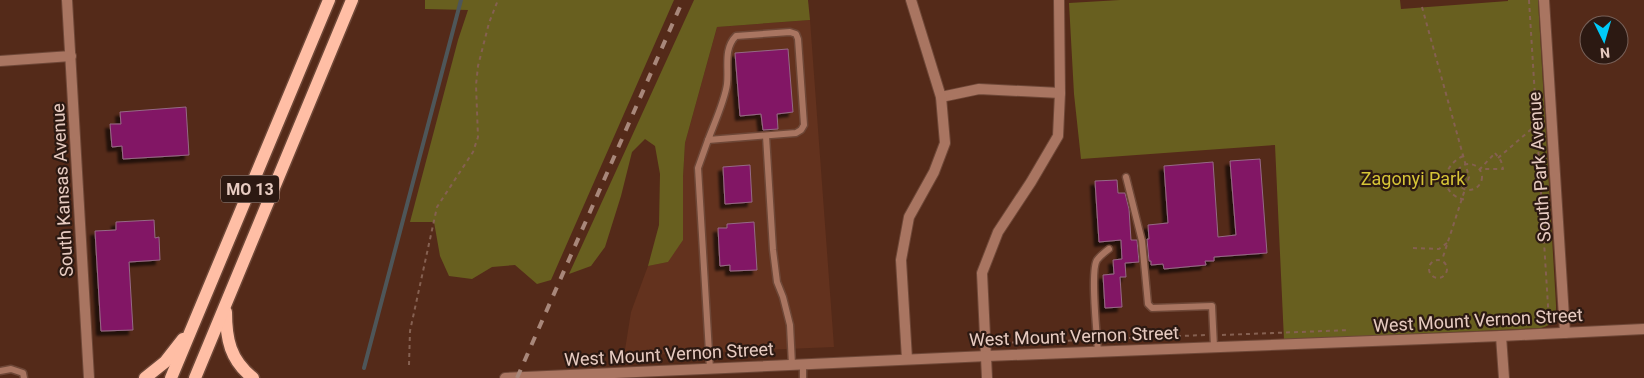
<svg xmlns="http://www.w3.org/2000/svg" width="1644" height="378" font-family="Roboto,sans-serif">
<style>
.built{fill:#63321e}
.green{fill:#685f1f}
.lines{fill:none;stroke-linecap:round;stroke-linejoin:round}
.stream{stroke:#4e5659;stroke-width:4}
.building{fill:#821765;stroke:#956985;filter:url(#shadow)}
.service-casing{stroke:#6e4737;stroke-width:9}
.minor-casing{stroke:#6e4737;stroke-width:12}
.tertiary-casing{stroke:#6e4737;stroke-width:12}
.primary-casing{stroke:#6e4737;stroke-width:15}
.path{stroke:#856051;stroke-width:2;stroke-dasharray:4 4;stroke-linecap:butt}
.service{stroke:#a97561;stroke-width:6}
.minor{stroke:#a97561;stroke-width:10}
.tertiary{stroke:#a97561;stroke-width:10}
.primary{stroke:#ffbea5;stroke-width:12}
.rail{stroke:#a8877a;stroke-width:4;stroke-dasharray:9 9;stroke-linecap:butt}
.labels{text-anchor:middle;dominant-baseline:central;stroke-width:4.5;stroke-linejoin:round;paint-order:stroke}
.shield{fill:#2c1912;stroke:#af968c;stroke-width:1}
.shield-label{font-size:16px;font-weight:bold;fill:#e7cbc1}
.street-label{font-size:18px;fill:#e7cbc1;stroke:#2c1912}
.park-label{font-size:18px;fill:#d6c437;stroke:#2c1912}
</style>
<defs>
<filter id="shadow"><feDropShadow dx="-4.5" dy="4.5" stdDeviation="1" flood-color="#0009"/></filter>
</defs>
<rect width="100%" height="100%" fill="#542a19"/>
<path class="built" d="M 810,20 L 834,347 L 624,356 L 631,312 L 648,266 L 668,262 L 683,177 L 685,143 L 717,27 Z"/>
<g class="green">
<path d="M 425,0 L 674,0 L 551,280 L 537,284 L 515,265 L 492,267 L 472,279 L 449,276 L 440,256 L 434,222 L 410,222 L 458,40 L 468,10 L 425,9 Z"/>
<path d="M 694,0 L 808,0 L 810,20 L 717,27 L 685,143 L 683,177 L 683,240 L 668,262 L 648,266 L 659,225 L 660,174 L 655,146 L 645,139 L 632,152 L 621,196 L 605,247 L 591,266 L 569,274 Z"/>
<path d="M 1120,0 L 1400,0 L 1401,9 L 1508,1 L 1508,0 L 1538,0 L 1556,305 C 1556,318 1555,324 1541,328 L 1284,340 L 1275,145 L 1081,159 L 1074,94 L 1069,3 Z"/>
</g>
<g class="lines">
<path class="stream" d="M 364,368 L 461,0"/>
</g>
<g class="building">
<path d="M 788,49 L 793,112 L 777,114 L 778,129 L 763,130 L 761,114 L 740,116 L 735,53 Z"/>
<path d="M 186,107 L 189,155 L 123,159 L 122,146 L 112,147 L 110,124 L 121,124 L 120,112 Z"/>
<path d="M 1260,159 L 1267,253 L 1214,257 L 1214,261 L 1205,261 L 1206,265 L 1164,269 L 1163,264 L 1151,265 L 1151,261 L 1149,261 L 1147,239 L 1149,239 L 1148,225 L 1168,223 L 1164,166 L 1213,162 L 1218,237 L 1236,235 L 1230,161 Z"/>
<path d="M 750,165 L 752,202 L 725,204 L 723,167 Z"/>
<path d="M 1117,180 L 1118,193 L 1125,193 L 1129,209 L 1131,240 L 1137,240 L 1139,262 L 1125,263 L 1126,277 L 1120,277 L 1122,307 L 1105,308 L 1103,275 L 1114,274 L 1113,260 L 1122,259 L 1121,240 L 1099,242 L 1095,181 Z"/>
<path d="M 154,220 L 155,238 L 159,237 L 160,260 L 129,262 L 133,330 L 101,331 L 95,231 L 116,230 L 116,222 Z"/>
<path d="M 754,222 L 757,270 L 730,271 L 730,265 L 720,266 L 718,228 L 727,228 L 727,224 Z"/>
</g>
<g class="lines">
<defs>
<g id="service">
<path d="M 790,32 L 796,34 L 798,39 L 804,125 L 801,130 L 796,133 L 708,140 C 714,124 725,100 727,84 C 729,68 723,49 736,36 Z"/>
<path d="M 766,136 L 773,250 L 777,282 L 783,297 L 790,325 L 792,365"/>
<path d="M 708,140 L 698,168 L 710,369"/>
<path d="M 1126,177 L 1142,241 L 1148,304 L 1152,308 L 1212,306 L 1214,347"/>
<path d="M 1098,352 C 1097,336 1090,270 1097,260 C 1100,256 1105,252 1109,249"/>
<path d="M 803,364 L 803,378"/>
<path d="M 0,371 L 11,369 L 23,373 L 24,378"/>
</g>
<g id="minor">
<path d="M 67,0 L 89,378"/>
<path d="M 1544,0 L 1565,333"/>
<path d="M 0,61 L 71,56"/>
<path d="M 941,97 L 979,89 L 1060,93"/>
<path d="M 1501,336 L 1504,378"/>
<path d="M 907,359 L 901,260 L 909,217 L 934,172 L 945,143 L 941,97 L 911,0"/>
<path d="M 987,378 L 982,273 L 998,232 L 1031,182 L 1058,136 L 1060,93 L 1059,0"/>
</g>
<path id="tertiary" d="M 505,378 L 987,356 L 1501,336 L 1644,329"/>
<g id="primary">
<path d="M 226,312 C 226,339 230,360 253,378"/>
<path d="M 145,378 L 165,362 L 183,339"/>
<path d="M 171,378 L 329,0"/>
<path d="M 195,378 L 352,0"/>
</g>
</defs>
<use href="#service" class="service-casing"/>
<use href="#minor" class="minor-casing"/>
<use href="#tertiary" class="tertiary-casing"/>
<use href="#primary" class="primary-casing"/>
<g class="path">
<path d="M 1529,0 L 1549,322"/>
<path d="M 1422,7 L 1469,177 L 1442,260"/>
<path d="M 1495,153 L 1501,161 L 1503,169 L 1480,169 Z"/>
<path d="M 1463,156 C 1440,167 1439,195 1466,200"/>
<path d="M 1498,158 L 1536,125"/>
<circle cx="1469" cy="177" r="13"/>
<path d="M 1413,248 L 1439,249 L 1447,243"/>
<circle cx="1438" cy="269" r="9"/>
<path d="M 1222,335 L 1350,330"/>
<path d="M 1105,339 L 1205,335"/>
<path d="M 996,343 L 1088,340"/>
<path d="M 409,365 L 410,331 L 437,207 L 473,152 L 478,137 L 476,85 L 478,66 L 489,23 L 498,0"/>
</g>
<use href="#service" class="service"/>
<use href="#minor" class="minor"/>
<use href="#tertiary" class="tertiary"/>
<use href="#primary" class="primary"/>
<path class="rail" d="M 517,378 L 683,0"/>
</g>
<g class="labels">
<rect class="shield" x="221" y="175.5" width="58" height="27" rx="4"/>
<g class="shield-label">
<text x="250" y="189">MO 13</text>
</g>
<g class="street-label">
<text transform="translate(1539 167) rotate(-94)">South Park Avenue</text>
<text transform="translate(62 190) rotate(-93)">South Kansas Avenue</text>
<text transform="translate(1478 320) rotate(-3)">West Mount Vernon Street</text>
<text transform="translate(1074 336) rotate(-2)">West Mount Vernon Street</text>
<text transform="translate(669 354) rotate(-3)">West Mount Vernon Street</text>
</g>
<g class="park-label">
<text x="1413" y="178">Zagonyi Park</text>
</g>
</g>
<g transform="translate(1604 40) rotate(175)"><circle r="24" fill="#2c1912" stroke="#776058"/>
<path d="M0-4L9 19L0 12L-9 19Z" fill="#00cbf9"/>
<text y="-8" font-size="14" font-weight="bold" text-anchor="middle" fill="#e7cbc1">N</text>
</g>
</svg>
